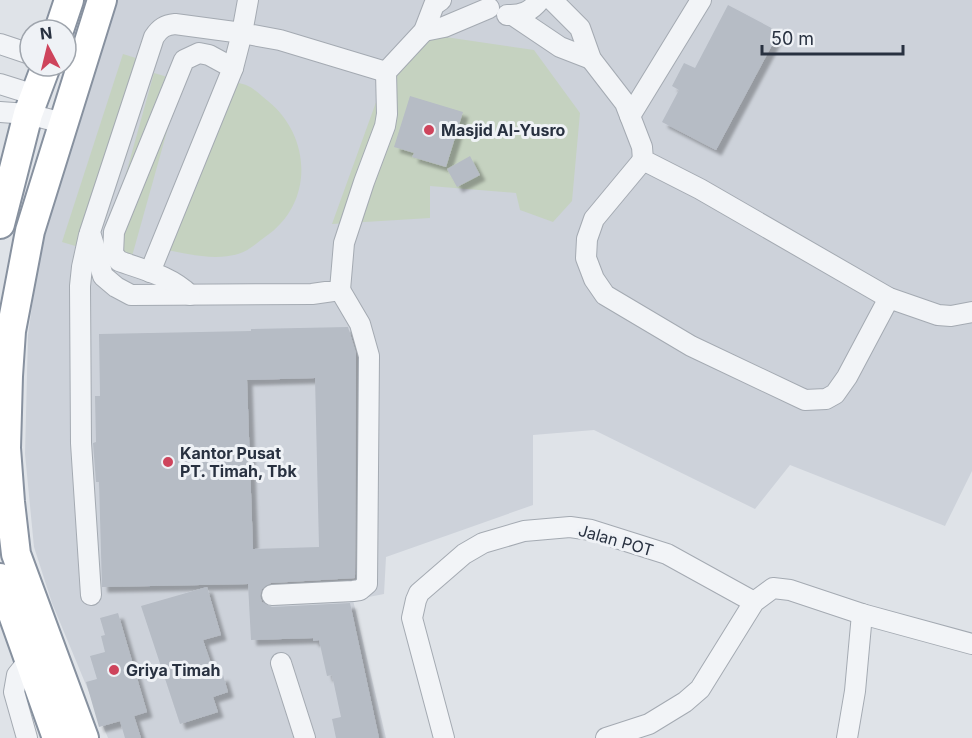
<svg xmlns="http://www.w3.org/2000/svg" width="972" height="738" font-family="Inter,sans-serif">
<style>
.built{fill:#cdd2da}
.green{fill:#c5d2c0}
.building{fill:#b6bcc5;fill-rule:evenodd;filter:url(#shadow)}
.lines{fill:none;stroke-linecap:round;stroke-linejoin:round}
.minor-casing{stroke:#a4aab2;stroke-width:22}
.highway-casing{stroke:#87919f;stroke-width:32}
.minor{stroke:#f2f4f7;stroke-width:20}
.highway{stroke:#fff;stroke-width:28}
.poi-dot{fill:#ce445c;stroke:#eff2f6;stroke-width:2}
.labels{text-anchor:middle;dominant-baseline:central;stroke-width:6;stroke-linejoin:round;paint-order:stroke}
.poi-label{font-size:16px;font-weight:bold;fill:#283140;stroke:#eff2f6;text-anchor:start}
.street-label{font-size:16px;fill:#283140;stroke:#eff2f6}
</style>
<defs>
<filter id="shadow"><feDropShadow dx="5.5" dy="5.5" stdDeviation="1.5" flood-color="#0004"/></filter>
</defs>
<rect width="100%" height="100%" fill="#dfe3e8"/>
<path class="built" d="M 115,0 L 972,0 L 972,471 L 945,526 L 790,465 L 755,509 L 594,430 L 533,435 L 533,505 L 386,557 L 384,594 L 353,600 L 386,738 L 108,738 L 52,603 L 34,547 L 25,454 L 28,335 L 41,242 Z"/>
<g class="green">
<path d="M 418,33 L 534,50 L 580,113 L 572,201 L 553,222 L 520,210 L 516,193 L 430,186 L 430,218 L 332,224 L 384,80 Z"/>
<path d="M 123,54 L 152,63 L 92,251 L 62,242 Z"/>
<path d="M 154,73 L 181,81 L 129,267 L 102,260 Z"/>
<path d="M 219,81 C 228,82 238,82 246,85 C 254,88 261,96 268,101 C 312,137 314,204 265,237 C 257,243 248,251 238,254 C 214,261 190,254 166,250 Z"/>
</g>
<g class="building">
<path d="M 728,5 L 779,32 L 716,150 L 662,122 L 679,90 L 672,86 L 684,63 L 695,68 Z"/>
<path d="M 410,96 L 463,112 L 446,167 L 412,157 L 414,153 L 394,147 Z"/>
<path d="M 470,156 L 480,175 L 457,187 L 447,169 Z"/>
<path d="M 348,327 L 356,353 L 355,578 L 271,583 L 262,589 L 260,596 L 262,602 L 272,607 L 350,603 L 379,738 L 336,738 L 332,719 L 341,717 L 332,675 L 327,676 L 319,640 L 313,641 L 313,638 L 251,640 L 248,584 L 102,587 L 99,482 L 96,482 L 93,443 L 96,442 L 95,396 L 100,396 L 99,334 L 251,331 L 251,329 ZM 315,378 L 319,547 L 253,549 L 247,380 Z"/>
<path d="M 207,587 L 221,635 L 203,640 L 216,678 L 223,675 L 228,692 L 213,697 L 218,712 L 180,724 L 141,606 Z"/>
<path d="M 118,613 L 147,712 L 134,716 L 141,738 L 125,738 L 120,721 L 99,727 L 86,682 L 97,679 L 90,656 L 105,652 L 101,636 L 105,635 L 100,618 Z"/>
</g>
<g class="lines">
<defs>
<g id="minor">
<path d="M 248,0 L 242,33 L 280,40 L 386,72"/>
<path d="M 552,0 L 580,28 L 591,59 L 625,103 L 642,147 L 643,160 L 700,189 L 889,298 L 938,315 L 951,316 L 972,312"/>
<path d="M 507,15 C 522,16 531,11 540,0"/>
<path d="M 514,16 L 560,47 L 591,59"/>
<path d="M 424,31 L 444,27 L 489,8"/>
<path d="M 0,44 L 30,54"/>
<path d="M 0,84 L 35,95"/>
<path d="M 0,112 L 28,114 L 63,123"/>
<path d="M 630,116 L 701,0"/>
<path d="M 643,160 L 594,219 L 587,239 L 586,258 L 594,279 L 605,295 L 691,346 L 805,400 L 826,399 L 835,394 L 847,377 L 889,298"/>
<path d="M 89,235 L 82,267 L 80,286 L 81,443 L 91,595"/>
<path d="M 150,272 L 233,68 L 242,33 L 175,24 C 165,25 160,28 154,37 L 90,232 L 103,276 L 116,287 L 131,295 L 312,294 L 340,290 L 344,243 L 364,182 L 385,126 L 387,114 L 386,72 L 424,31 L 434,5 L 441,0"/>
<path d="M 190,295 C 171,276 144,270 119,261 L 113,254 L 114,232 L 184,60 L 199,53 L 209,55 L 233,68"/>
<path d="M 272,595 L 353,591 L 360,590 L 367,584 L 369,356 L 360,324 L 340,290"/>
<path d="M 281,663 L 305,738"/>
<path d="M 27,738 L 14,692 L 17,675 L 29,660"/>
<path d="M 444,738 L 412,618 L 416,600 L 419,593 L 464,554 L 483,543 L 524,531 L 570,527 L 591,530 L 667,554 L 754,602"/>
<path d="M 606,738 L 649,724 L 685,702 L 700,689 L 754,602 L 773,588 L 790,590 L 862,614 L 972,644"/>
<path d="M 847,738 L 855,691 L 862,614"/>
</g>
<g id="highway">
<path d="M 59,30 L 69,0"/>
<path d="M 0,224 L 28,114 L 46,66"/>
<path d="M 0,578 L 57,738"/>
<path d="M 84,738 L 16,554 L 10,502 L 6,448 L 8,376 L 11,331 L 30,231 L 102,0"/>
</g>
</defs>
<use href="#minor" class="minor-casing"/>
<use href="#highway" class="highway-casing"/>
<use href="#minor" class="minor"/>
<use href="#highway" class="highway"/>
</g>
<g class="poi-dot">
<circle cx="429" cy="130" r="6"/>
<circle cx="168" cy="462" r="6"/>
<circle cx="114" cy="670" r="6"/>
</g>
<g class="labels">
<g class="poi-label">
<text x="441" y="130">Masjid Al-Yusro</text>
<text x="180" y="453">Kantor Pusat<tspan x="180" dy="18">PT. Timah, Tbk</tspan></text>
<text x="126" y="670">Griya Timah</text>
</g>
<g class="street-label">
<text transform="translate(616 540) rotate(16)">Jalan POT</text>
</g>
</g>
<g transform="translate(48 48) rotate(353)"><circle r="28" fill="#eff2f6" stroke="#9fa5ad" stroke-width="1.5"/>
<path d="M0-4.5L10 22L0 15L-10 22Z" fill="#ce445c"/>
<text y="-9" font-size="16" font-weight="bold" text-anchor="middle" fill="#283140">N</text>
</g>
<path d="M762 45v9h141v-9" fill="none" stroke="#283140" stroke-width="3"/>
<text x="771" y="45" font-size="18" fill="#283140" stroke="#eff2f6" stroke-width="4.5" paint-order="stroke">50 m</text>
</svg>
